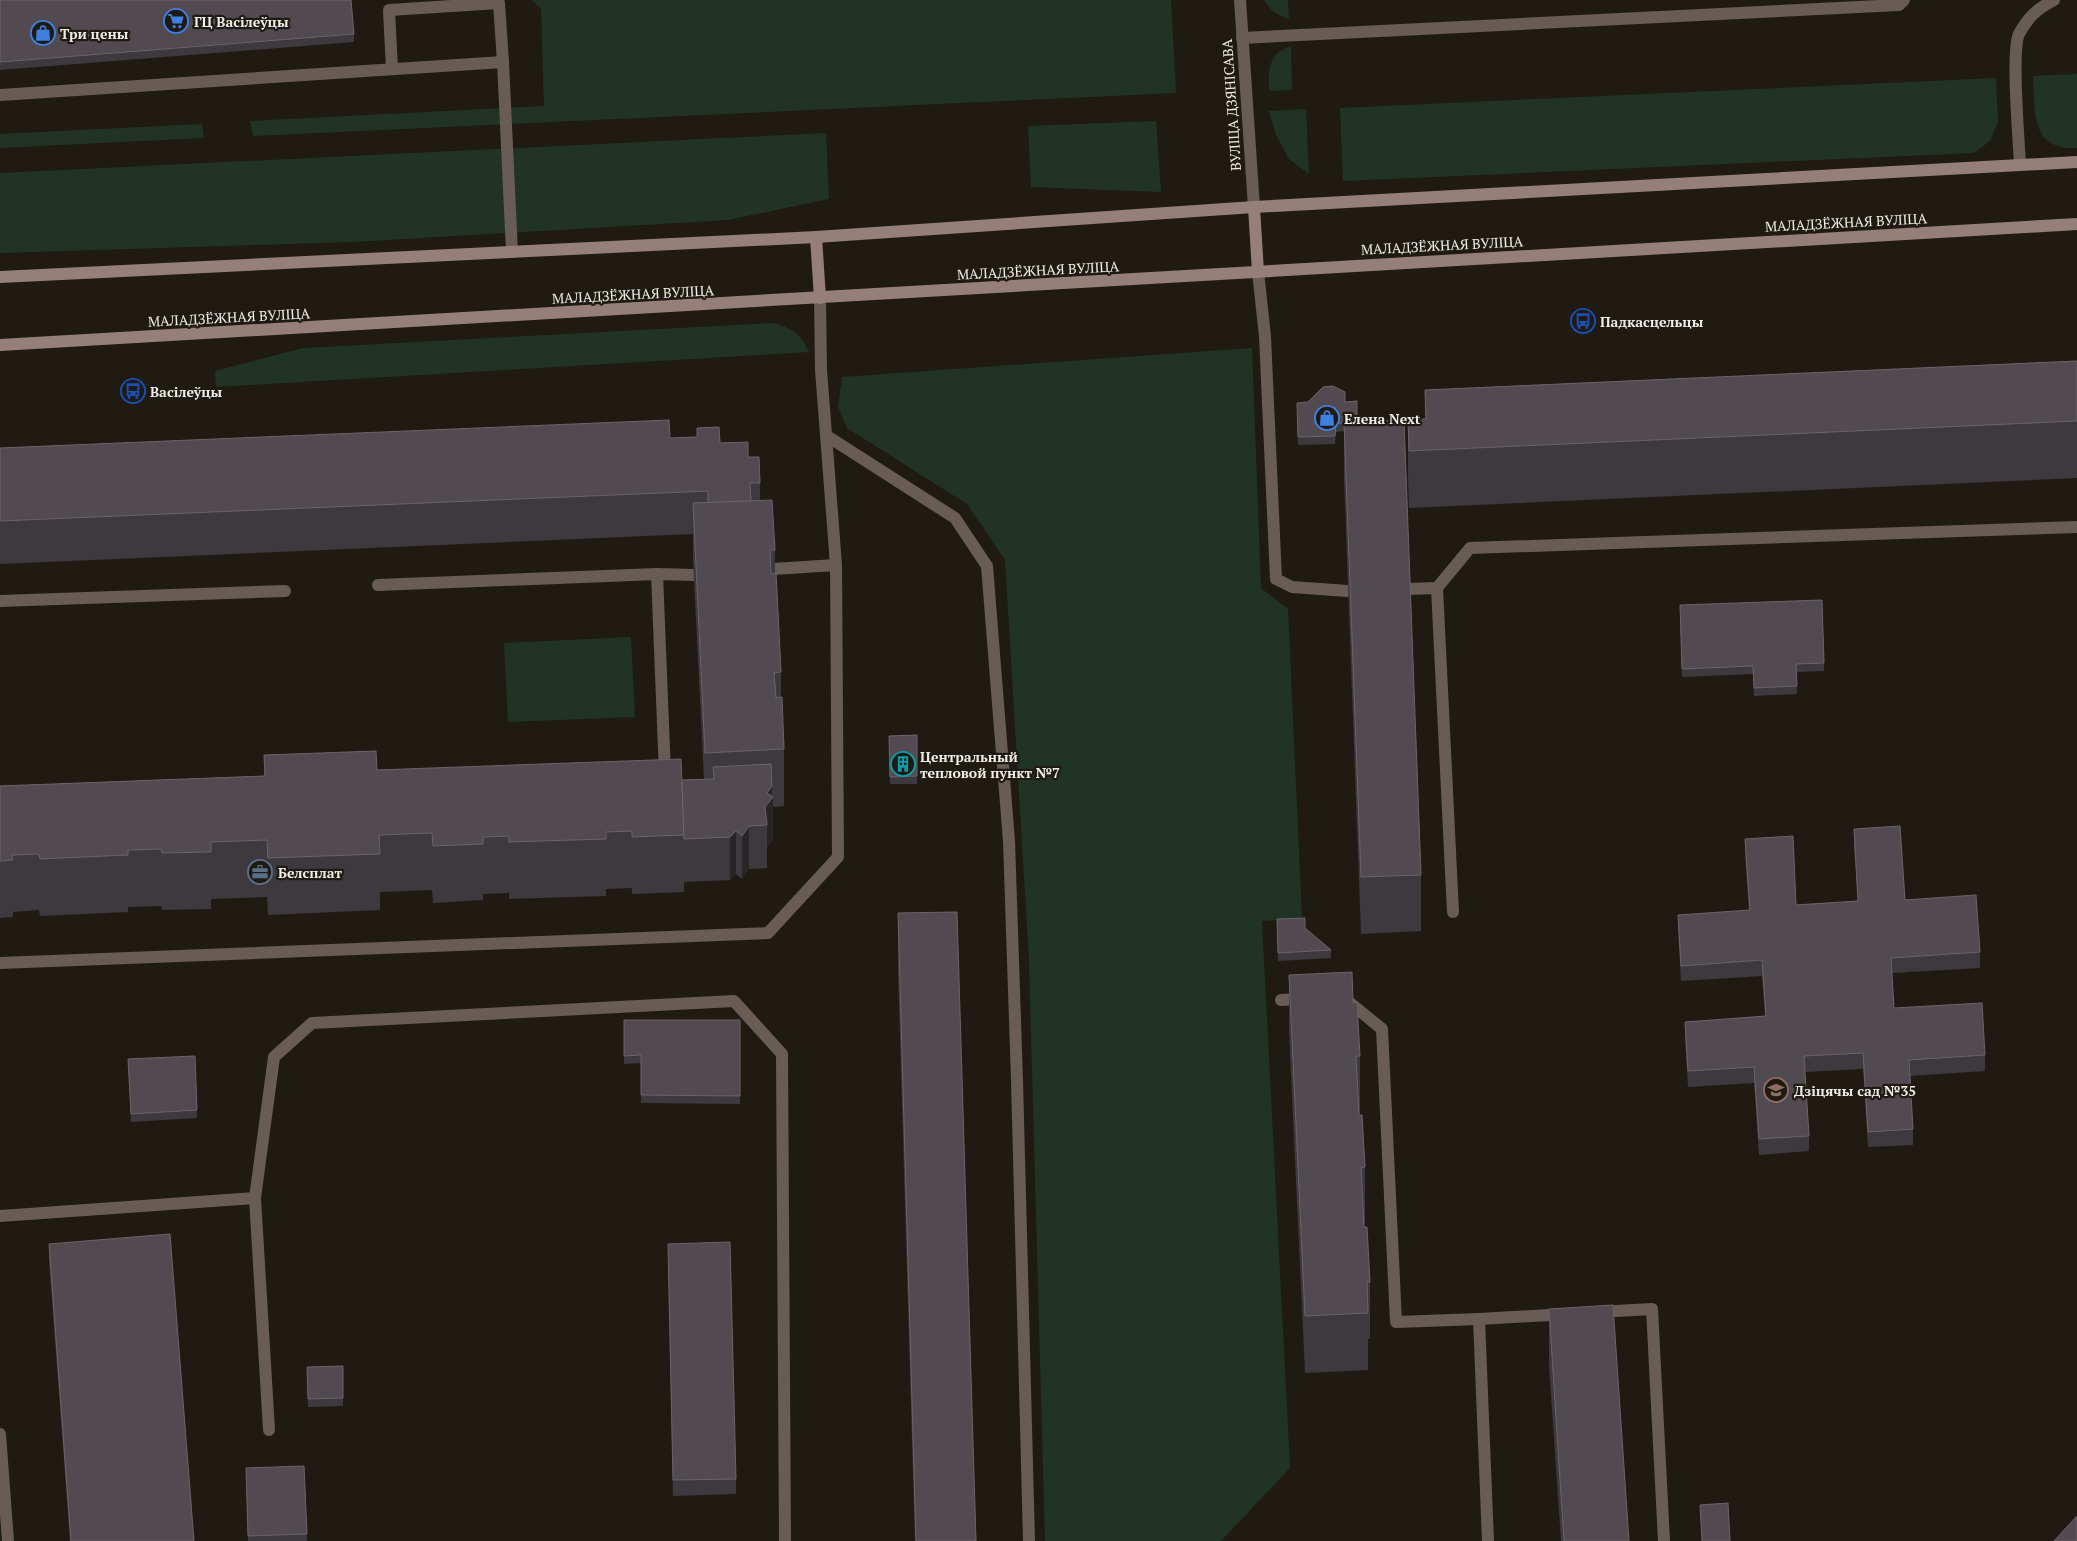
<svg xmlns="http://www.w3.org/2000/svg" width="2077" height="1541" font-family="'PT Serif',serif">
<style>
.green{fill:#213324}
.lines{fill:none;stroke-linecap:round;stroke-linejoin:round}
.service{stroke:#695b56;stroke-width:12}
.minor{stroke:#695b56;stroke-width:12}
.secondary{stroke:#967f78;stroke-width:12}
.wall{fill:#3e383f}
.shaded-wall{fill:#292425}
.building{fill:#514b51;stroke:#6a6569}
.labels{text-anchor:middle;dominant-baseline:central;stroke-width:4.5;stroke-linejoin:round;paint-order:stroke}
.poi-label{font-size:14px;font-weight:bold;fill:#f1eee8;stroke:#1f1b12;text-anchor:start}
.street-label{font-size:14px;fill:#f1eee8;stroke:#1f1b12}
</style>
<rect width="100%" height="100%" fill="#1f1b12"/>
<g class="green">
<path d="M 531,0 L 1171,0 L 1176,93 L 253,136 L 250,121 L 544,106 L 541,8 Z"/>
<path d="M 1264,0 L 1288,0 L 1289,19 C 1277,15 1271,11 1264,0 Z"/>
<path d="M 1291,46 L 1292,90 L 1269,91 C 1268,71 1268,53 1291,46 Z"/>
<path d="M 2077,74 L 2077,148 C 2030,150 2035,111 2033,76 Z"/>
<path d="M 1996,78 L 1998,122 L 1990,141 L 1974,153 L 1343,181 L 1340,108 Z"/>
<path d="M 1306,109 L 1309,174 L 1289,159 L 1276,135 L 1269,111 Z"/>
<path d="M 1156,121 L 1161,192 L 1031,187 L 1028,126 Z"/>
<path d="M 202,124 L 204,138 L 0,148 L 0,134 Z"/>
<path d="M 826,133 L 829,199 L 728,220 L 353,242 L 0,253 L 0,173 Z"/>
<path d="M 774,323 C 794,329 800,334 809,352 L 216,387 L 215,371 L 303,348 Z"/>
<path d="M 1252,348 L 1261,588 L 1288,609 L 1302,918 L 1262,921 L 1290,1468 L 1221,1541 L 1045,1541 L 1029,960 L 1005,560 L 967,504 L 847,428 L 838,407 L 842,377 Z"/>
<path d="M 631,637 L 635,717 L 508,722 L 504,643 Z"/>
</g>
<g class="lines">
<g class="service">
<path d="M 1242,38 L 1899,5 L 1904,0"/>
<path d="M 392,69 L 389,10 L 499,3 L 503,62"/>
<path d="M 0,95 L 503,62 L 512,252"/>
<path d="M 2020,165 C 2019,142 2011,50 2019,34 C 2028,17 2037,9 2054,0"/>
<path d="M 1258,272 L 1265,336 L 1276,579 L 1292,587 L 1347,591"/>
<path d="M 827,436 L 955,518 L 987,566 L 1009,841 L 1017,1080 L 1029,1541"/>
<path d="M 773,569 L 836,565"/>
<path d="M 657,574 L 665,774"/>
<path d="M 378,585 L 657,574 L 694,575"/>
<path d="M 1437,588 L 1470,548 L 2077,527"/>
<path d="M 1408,589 L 1437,588 L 1453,912"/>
<path d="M 0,601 L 285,591"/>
<path d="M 0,963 L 768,933 L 838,857 L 836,565 L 821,370 L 820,298"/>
<path d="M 1344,998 L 1382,1029 L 1396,1322 L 1479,1319"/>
<path d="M 1281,1000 L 1305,999"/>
<path d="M 0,1216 L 255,1198"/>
<path d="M 1598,1312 L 1652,1309 L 1664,1541"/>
<path d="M 269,1430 L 255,1198 L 274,1057 L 312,1023 L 734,1001 L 782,1054 L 785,1541"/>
<path d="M 0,1434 L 8,1541"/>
<path d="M 1488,1541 L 1479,1319 L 1566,1314"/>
</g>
<path class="minor" d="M 1240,0 L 1254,207"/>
<g class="secondary">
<path d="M 1254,207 L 1258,272"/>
<path d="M 816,237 L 820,298"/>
<path d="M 0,277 L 816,237 L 1254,207 L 2077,162"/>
<path d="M 0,345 L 2077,224"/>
</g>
</g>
<g class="wall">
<path d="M 0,0 L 354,34 L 354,42 L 0,70 Z"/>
<path d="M 2077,361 L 2077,478 L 1409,508 L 1408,477 L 1408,420 L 1425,419 L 1425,390 Z"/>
<path d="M 1357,401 L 1357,422 L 1421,875 L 1421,931 L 1361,934 L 1344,479 L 1344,431 L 1336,432 L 1335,444 L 1298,445 L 1297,411 L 1345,402 Z"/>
<path d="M 670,438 L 720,443 L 748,457 L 760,483 L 760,500 L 775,550 L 775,573 L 781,672 L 781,697 L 784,749 L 784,806 L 773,807 L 773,840 L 767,847 L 767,868 L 749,869 L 742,879 L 736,874 L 730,880 L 684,882 L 684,892 L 632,894 L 632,888 L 606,889 L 606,896 L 509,899 L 509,893 L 483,894 L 483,900 L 433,903 L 432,890 L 380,892 L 380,910 L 268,915 L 267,897 L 211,899 L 211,909 L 162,910 L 161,906 L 128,907 L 128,912 L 40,916 L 39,910 L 13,912 L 13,917 L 0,918 L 0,786 L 264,776 L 264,755 L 377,770 L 682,780 L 704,779 L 693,560 L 693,534 L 0,564 L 0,448 Z"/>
<path d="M 1680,613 L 1824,663 L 1824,671 L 1797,672 L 1797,694 L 1754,696 L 1753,674 L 1682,677 Z"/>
<path d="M 917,735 L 917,784 L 890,784 L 889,736 Z"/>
<path d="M 1854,829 L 1905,900 L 1980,952 L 1980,968 L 1892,973 L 1894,1008 L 1985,1055 L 1985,1071 L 1910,1076 L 1913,1129 L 1913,1145 L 1868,1147 L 1863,1069 L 1805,1072 L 1809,1136 L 1809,1151 L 1759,1155 L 1754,1083 L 1688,1087 L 1685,1038 L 1685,1022 L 1765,1016 L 1762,976 L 1681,981 L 1678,931 L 1678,915 L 1749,911 L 1745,855 L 1745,839 L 1796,905 L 1858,901 L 1854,845 Z"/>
<path d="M 898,913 L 976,1541 L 915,1541 L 898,970 Z"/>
<path d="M 1277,919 L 1305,928 L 1331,950 L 1331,958 L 1278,961 Z"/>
<path d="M 1289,975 L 1353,1003 L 1360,1056 L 1360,1113 L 1359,1113 L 1365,1167 L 1365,1224 L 1364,1224 L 1370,1282 L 1370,1339 L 1368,1339 L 1368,1370 L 1305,1373 L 1289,1032 Z"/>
<path d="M 624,1020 L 740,1020 L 740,1104 L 641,1103 L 641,1063 L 624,1064 Z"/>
<path d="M 128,1059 L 197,1110 L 197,1118 L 131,1122 Z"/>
<path d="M 49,1244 L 194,1541 L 70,1541 L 49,1260 Z"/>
<path d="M 668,1259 L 736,1479 L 736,1494 L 673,1496 Z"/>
<path d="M 1549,1309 L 1629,1541 L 1561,1541 L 1549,1366 Z"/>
<path d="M 343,1366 L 343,1406 L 308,1407 L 307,1367 Z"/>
<path d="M 304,1466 L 307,1541 L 248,1541 L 246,1476 Z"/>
</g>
<g class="shaded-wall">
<path d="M 772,786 L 772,799 L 773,797 L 773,840 L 767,847 L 767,825 L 765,807 L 767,793 Z"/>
<path d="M 749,826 L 749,869 L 742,879 L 742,836 Z"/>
<path d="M 736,831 L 736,874 L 730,880 L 730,837 Z"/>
</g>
<g class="building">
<path d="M 0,0 L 351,0 L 354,34 L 0,62 Z"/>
<path d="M 2077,361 L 2077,421 L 1409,451 L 1408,420 L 1426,419 L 1425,390 Z"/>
<path d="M 1333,386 L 1345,392 L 1345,402 L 1357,401 L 1357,418 L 1350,419 L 1349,422 L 1336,424 L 1335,436 L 1298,437 L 1297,403 L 1308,402 L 1323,387 Z"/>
<path d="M 669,420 L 670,438 L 697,437 L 697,428 L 719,427 L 720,443 L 748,442 L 748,457 L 759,457 L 760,483 L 750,483 L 751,501 L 708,503 L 708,491 L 0,521 L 0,448 Z"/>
<path d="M 1404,420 L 1421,875 L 1361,877 L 1344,423 Z"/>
<path d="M 772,500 L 775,550 L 770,550 L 771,574 L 776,573 L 781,672 L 774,673 L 776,698 L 782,697 L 784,749 L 705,753 L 693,503 Z"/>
<path d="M 1822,600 L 1824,663 L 1796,664 L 1797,686 L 1754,688 L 1753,666 L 1682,669 L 1680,605 Z"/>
<path d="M 917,735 L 917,776 L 890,777 L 889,736 Z"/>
<path d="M 376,751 L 377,770 L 681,759 L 684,835 L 632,837 L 632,831 L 606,832 L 606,839 L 509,842 L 509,836 L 483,837 L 483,844 L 433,846 L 432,833 L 379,835 L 380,854 L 268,858 L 267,840 L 211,842 L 211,852 L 162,853 L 161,849 L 128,850 L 128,855 L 40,859 L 39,854 L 12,855 L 13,860 L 0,861 L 0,786 L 265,776 L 264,755 Z"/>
<path d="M 771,764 L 772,786 L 767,793 L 773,797 L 765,807 L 767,825 L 749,826 L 742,836 L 736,831 L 730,837 L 684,839 L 682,780 L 714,779 L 713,767 Z"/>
<path d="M 1900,826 L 1905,900 L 1976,895 L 1980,952 L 1891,958 L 1894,1008 L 1982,1003 L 1985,1055 L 1909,1060 L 1913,1129 L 1868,1132 L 1863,1053 L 1804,1056 L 1809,1136 L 1759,1139 L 1754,1067 L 1688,1071 L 1685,1022 L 1766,1016 L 1762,960 L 1681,966 L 1678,915 L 1750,910 L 1745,839 L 1793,836 L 1796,905 L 1858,901 L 1854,829 Z"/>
<path d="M 957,912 L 976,1541 L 916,1541 L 898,913 Z"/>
<path d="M 1305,918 L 1305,928 L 1331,950 L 1278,953 L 1277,919 Z"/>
<path d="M 1352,972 L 1353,1003 L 1357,1003 L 1360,1056 L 1356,1056 L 1359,1115 L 1362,1115 L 1365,1167 L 1361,1168 L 1364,1227 L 1367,1227 L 1370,1282 L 1367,1282 L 1368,1313 L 1305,1316 L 1289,975 Z"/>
<path d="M 624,1020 L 740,1020 L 740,1096 L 641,1095 L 641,1055 L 624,1056 Z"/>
<path d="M 195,1056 L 197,1110 L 131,1114 L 128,1059 Z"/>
<path d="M 170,1234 L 194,1541 L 71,1541 L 49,1244 Z"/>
<path d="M 730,1242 L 736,1479 L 673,1480 L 668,1244 Z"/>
<path d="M 1613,1305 L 1629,1541 L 1564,1541 L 1549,1309 Z"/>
<path d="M 343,1366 L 343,1398 L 308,1399 L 307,1367 Z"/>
<path d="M 304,1466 L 307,1534 L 248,1536 L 246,1468 Z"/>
<path d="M 1728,1503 L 1730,1541 L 1702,1541 L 1700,1505 Z"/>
<path d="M 2077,1516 L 2077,1541 L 2054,1541 Z"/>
</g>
<defs>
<symbol id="supermarket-ring" viewBox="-11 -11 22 22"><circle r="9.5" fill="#1f1b12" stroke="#3f7fe0" stroke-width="1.5"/><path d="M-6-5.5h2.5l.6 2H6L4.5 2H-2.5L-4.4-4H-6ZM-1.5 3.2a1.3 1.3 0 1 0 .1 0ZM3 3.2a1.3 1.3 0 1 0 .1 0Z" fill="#3f7fe0"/></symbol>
<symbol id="shop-ring" viewBox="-11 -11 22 22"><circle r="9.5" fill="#1f1b12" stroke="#3f7fe0" stroke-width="1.5"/><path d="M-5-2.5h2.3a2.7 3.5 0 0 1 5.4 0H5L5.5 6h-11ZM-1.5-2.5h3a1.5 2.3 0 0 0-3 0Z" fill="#3f7fe0"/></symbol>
<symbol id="bus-ring" viewBox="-11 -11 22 22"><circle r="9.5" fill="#1f1b12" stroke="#1a4fb4" stroke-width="1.5"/><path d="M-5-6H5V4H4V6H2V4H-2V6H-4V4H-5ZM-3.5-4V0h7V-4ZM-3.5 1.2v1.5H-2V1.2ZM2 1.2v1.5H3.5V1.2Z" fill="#1a4fb4"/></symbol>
<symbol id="building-ring" viewBox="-11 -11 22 22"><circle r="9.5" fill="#1f1b12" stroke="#0f9aa8" stroke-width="1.5"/><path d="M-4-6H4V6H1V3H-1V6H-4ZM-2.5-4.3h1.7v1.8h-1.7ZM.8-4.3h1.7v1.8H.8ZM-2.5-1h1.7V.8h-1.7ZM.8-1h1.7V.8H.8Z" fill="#0f9aa8"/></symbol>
<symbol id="office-ring" viewBox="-11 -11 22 22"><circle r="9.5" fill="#1f1b12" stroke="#5c6f8a" stroke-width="1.5"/><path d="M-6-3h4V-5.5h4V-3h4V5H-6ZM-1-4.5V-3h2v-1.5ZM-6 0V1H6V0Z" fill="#5c6f8a"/></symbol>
<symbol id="school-ring" viewBox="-11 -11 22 22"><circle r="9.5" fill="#1f1b12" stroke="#8d6e63" stroke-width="1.5"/><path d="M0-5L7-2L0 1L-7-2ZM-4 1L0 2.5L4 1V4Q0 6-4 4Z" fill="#8d6e63"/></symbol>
</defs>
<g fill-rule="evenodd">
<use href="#supermarket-ring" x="162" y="7" width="28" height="28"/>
<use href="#shop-ring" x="29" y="19" width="28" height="28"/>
<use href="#bus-ring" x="1569" y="307" width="28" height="28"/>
<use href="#bus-ring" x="119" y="377" width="28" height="28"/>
<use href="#shop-ring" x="1313" y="404" width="28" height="28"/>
<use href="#building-ring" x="889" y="750" width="28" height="28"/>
<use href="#office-ring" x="246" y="858" width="28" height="28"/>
<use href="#school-ring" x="1762" y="1076" width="28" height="28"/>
</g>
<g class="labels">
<g class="poi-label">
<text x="194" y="21">ГЦ Васілеўцы</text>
<text x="60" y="33">Три цены</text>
<text x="1600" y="321">Падкасцельцы</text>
<text x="150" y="391">Васілеўцы</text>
<text x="1344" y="418">Елена Next</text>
<text x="920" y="756">Центральный<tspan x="920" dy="16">тепловой пункт №7</tspan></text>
<text x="278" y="872">Белсплат</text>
<text x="1794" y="1090">Дзіцячы сад №35</text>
</g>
<g class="street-label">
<text transform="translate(1231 105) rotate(-94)">ВУЛІЦА ДЗЯНІСАВА</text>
<text transform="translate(1846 222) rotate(-3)">МАЛАДЗЁЖНАЯ ВУЛІЦА</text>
<text transform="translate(1442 245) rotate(-3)">МАЛАДЗЁЖНАЯ ВУЛІЦА</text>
<text transform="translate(1038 270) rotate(-3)">МАЛАДЗЁЖНАЯ ВУЛІЦА</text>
<text transform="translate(633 294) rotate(-3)">МАЛАДЗЁЖНАЯ ВУЛІЦА</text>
<text transform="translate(229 317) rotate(-3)">МАЛАДЗЁЖНАЯ ВУЛІЦА</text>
</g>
</g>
</svg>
